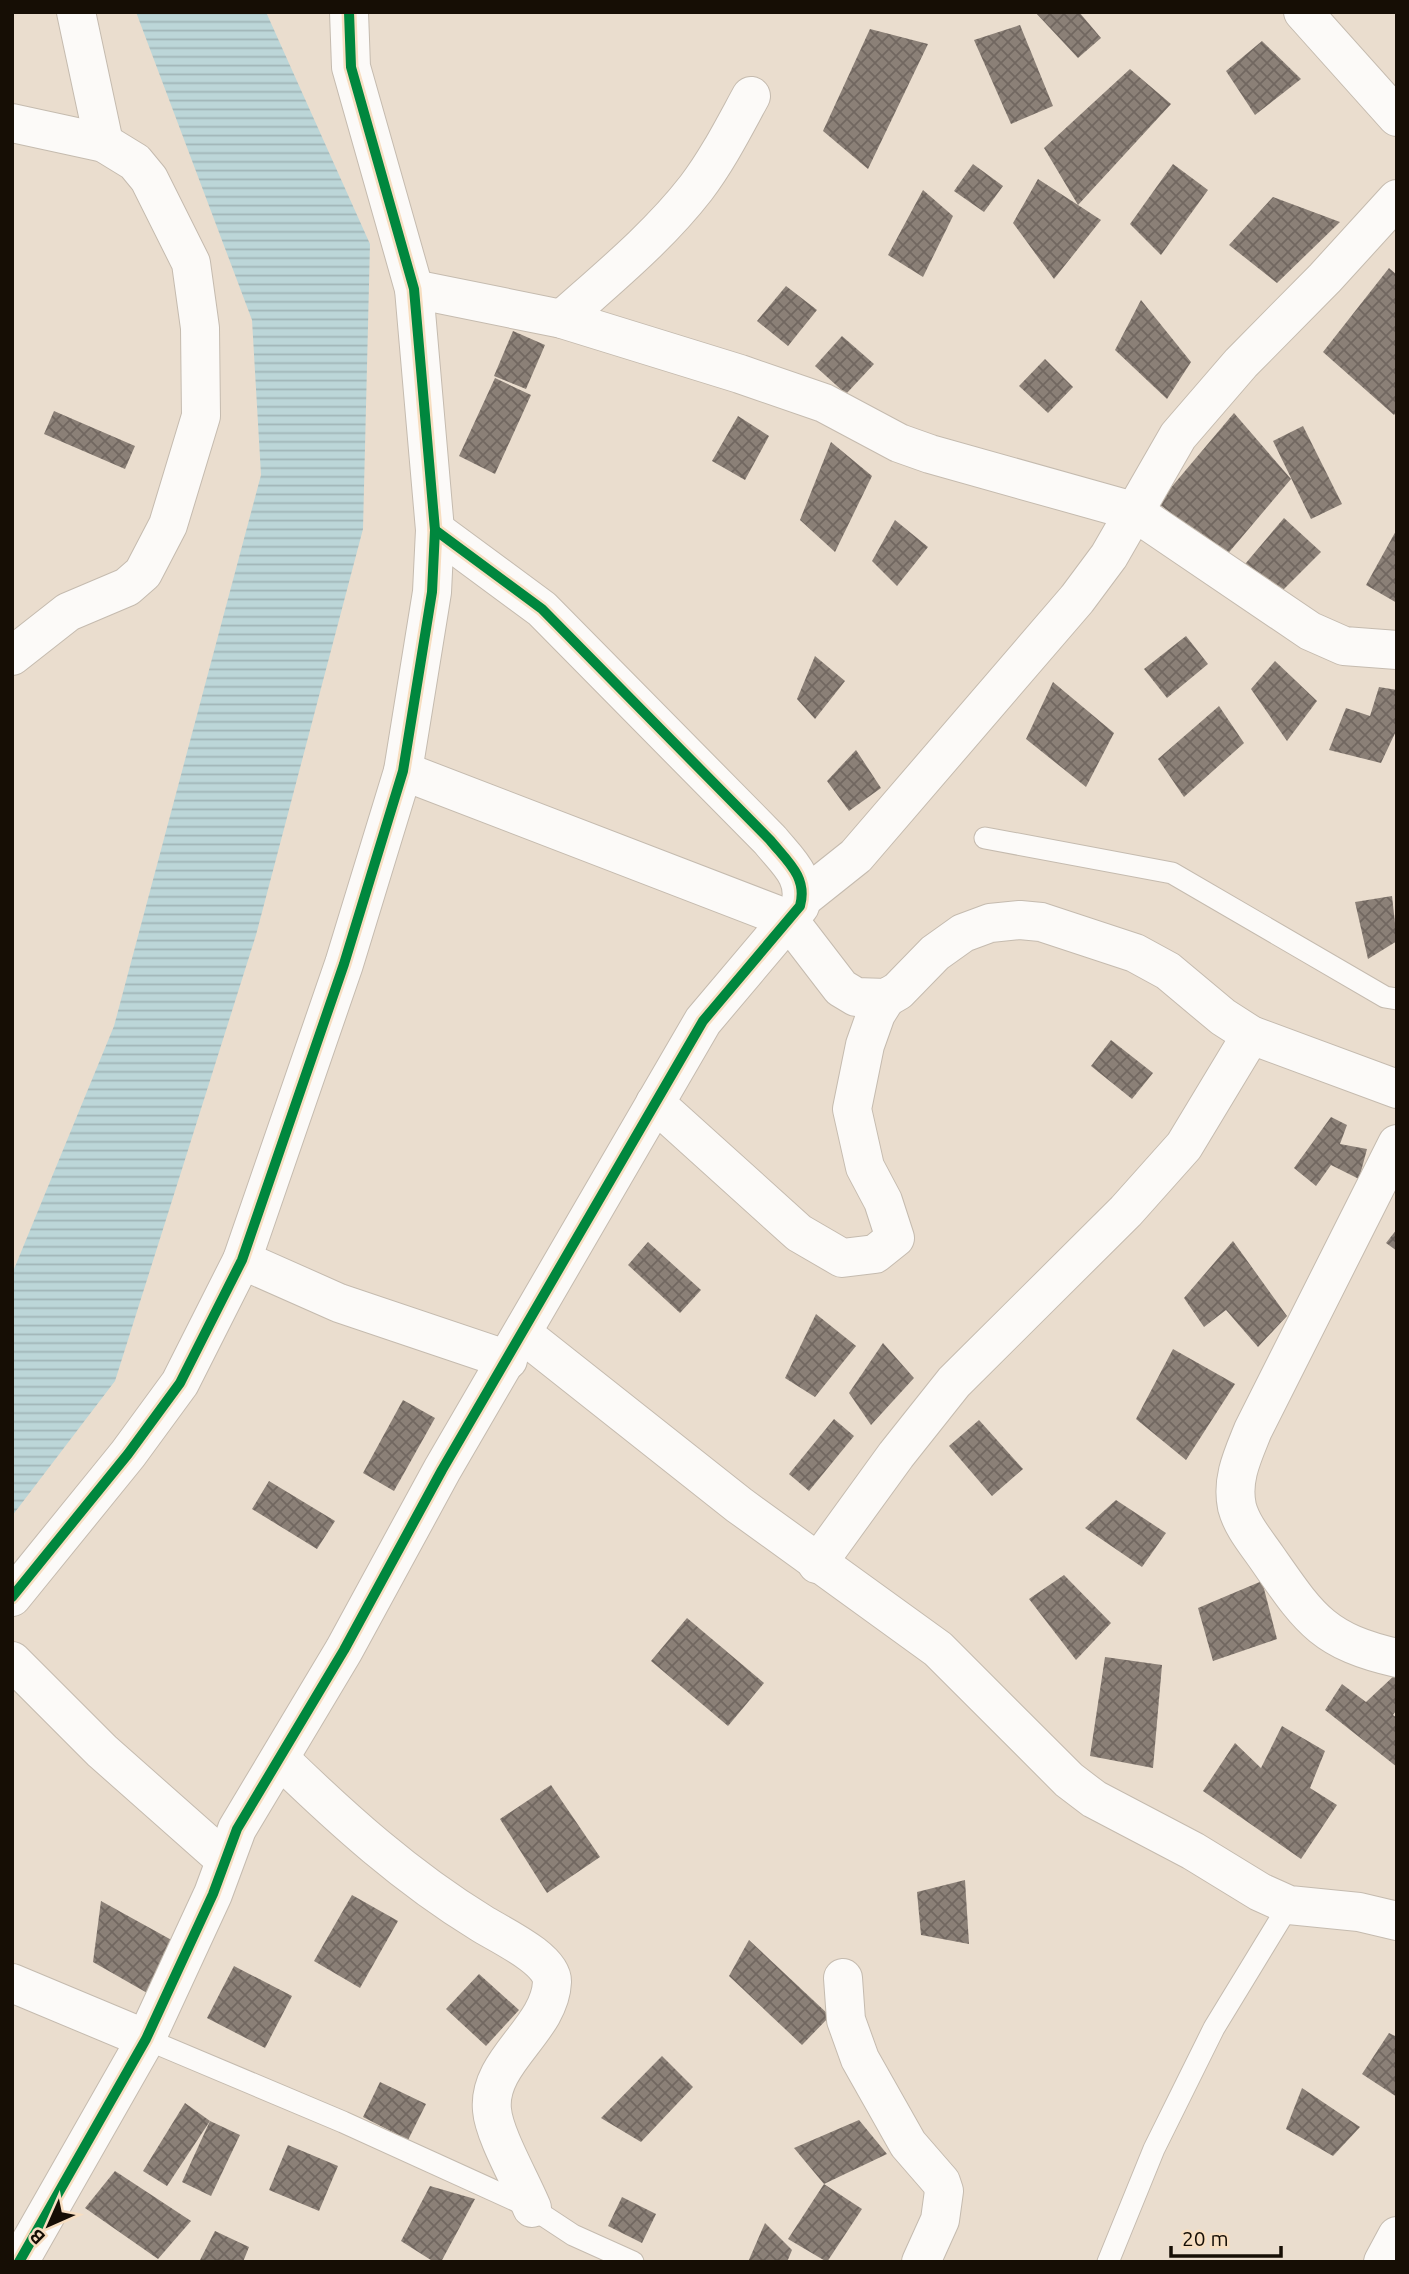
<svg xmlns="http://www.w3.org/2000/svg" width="1409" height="2274" font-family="Ubuntu,sans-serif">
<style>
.water{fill:url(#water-rules)}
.building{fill:url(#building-cross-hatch)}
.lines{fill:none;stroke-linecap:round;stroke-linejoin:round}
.lane-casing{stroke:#c5bbaf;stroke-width:23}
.street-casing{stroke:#c5bbaf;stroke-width:40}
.secondary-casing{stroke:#c5bbaf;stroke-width:40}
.lane{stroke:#fcfaf8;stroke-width:21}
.street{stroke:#fcfaf8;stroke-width:38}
.secondary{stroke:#fcfaf8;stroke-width:38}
.cycleway-casing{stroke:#f7dec1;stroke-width:15}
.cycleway{stroke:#00873e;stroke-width:10}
</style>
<defs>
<pattern id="water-rules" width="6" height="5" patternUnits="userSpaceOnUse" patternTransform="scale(1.75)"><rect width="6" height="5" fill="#bcd6d8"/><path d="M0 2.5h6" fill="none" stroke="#a1b6b8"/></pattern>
<pattern id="building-cross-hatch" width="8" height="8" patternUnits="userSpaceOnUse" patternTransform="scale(1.75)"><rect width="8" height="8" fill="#8b8077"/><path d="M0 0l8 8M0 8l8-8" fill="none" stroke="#716760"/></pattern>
</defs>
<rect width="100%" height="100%" fill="#eaddce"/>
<path class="water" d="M 136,12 L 266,12 L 370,244 L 363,529 L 256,935 L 115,1381 L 12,1516 L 12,1274 L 114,1026 L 261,475 L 252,320 Z"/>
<g class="building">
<path d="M 1035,12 L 1079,12 L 1101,38 L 1078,58 Z"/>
<path d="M 1020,25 L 1053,106 L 1011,124 L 974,40 Z"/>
<path d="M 870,29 L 928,44 L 868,169 L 823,131 Z"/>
<path d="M 1262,41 L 1301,79 L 1255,115 L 1226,71 Z"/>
<path d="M 1130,69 L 1171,104 L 1078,205 L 1101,220 L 1054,279 L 1013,223 L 1038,179 L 1078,205 L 1044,148 Z"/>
<path d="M 973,164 L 1003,186 L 984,212 L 954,191 Z"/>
<path d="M 1173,164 L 1208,190 L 1161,255 L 1130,224 Z"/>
<path d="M 923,190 L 953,216 L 923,277 L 888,255 Z"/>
<path d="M 1273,197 L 1340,222 L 1277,283 L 1229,245 Z"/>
<path d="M 1389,268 L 1397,275 L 1397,410 L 1394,415 L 1323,352 Z"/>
<path d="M 786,286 L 817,310 L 788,346 L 757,321 Z"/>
<path d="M 1141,300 L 1191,362 L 1167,399 L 1115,350 Z"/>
<path d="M 513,331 L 545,345 L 526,389 L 494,376 Z"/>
<path d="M 842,336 L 874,364 L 846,394 L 815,366 Z"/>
<path d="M 1045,359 L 1073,387 L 1048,413 L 1019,386 Z"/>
<path d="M 495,378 L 531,395 L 495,474 L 459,456 Z"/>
<path d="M 54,411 L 135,446 L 125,469 L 44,434 Z"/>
<path d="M 1234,413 L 1291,479 L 1225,557 L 1158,503 Z"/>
<path d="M 738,416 L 769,436 L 745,480 L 712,461 Z"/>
<path d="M 1303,426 L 1342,504 L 1311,519 L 1273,441 Z"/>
<path d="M 831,442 L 872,476 L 835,552 L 800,520 Z"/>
<path d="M 1284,518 L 1321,552 L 1279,594 L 1240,570 Z"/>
<path d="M 895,520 L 928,547 L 897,586 L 872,561 Z"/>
<path d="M 1397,529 L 1397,603 L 1366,585 Z"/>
<path d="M 1186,636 L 1208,664 L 1167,698 L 1144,669 Z"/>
<path d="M 815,656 L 845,681 L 815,719 L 797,699 Z"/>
<path d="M 1275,661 L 1317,701 L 1287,741 L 1251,689 Z"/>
<path d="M 1053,682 L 1114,733 L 1086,787 L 1026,739 Z"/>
<path d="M 1379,687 L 1397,690 L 1397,729 L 1381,763 L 1329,750 L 1346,708 L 1370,716 Z"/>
<path d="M 1219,706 L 1244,743 L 1184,797 L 1158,759 Z"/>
<path d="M 856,750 L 881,788 L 849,811 L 827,781 Z"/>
<path d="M 1392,896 L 1397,941 L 1368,959 L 1355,902 Z"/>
<path d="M 1111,1040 L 1153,1073 L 1132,1099 L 1091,1066 Z"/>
<path d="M 1331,1117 L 1347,1125 L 1340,1144 L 1367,1149 L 1359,1179 L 1331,1165 L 1316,1186 L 1294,1168 Z"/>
<path d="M 1397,1229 L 1397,1251 L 1386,1243 Z"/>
<path d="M 1233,1241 L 1287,1316 L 1258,1347 L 1226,1310 L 1204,1327 L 1184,1298 Z"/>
<path d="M 648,1242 L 701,1290 L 680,1313 L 628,1265 Z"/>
<path d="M 816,1314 L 856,1346 L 815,1397 L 785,1378 Z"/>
<path d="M 883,1343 L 914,1378 L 871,1425 L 849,1393 Z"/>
<path d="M 1173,1349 L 1235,1384 L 1186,1460 L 1136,1419 Z"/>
<path d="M 403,1400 L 435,1418 L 394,1491 L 363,1473 Z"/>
<path d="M 834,1419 L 854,1436 L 809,1491 L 789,1474 Z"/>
<path d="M 979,1420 L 1023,1469 L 992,1496 L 949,1446 Z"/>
<path d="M 269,1481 L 335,1521 L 317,1549 L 252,1509 Z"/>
<path d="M 1116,1500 L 1166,1533 L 1142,1567 L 1085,1528 Z"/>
<path d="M 1064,1575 L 1111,1623 L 1076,1660 L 1029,1599 Z"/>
<path d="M 1262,1581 L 1277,1639 L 1213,1661 L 1198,1608 Z"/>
<path d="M 687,1618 L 764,1683 L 728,1726 L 651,1661 Z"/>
<path d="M 1105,1657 L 1162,1665 L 1153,1768 L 1090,1756 Z"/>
<path d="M 1397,1673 L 1397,1709 L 1393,1715 L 1397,1718 L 1397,1767 L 1325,1710 L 1342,1684 L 1366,1702 Z"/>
<path d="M 1282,1726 L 1325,1751 L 1310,1788 L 1337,1805 L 1301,1859 L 1203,1791 L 1235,1743 L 1261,1768 Z"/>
<path d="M 551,1785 L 600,1857 L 547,1893 L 500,1819 Z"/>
<path d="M 965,1880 L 969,1944 L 921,1935 L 917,1892 Z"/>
<path d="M 352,1895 L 398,1921 L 360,1988 L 314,1961 Z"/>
<path d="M 101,1901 L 177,1943 L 149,1994 L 93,1962 Z"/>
<path d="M 749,1940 L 830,2016 L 802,2045 L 729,1976 Z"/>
<path d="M 234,1966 L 292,1996 L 265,2048 L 207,2018 Z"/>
<path d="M 479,1974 L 519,2010 L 486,2046 L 446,2009 Z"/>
<path d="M 1389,2033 L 1397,2037 L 1397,2097 L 1362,2074 Z"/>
<path d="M 662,2056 L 693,2087 L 641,2142 L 601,2118 Z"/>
<path d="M 380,2082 L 426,2104 L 408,2140 L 363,2117 Z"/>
<path d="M 1302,2088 L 1360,2127 L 1333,2156 L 1286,2129 Z"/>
<path d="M 185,2103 L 210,2121 L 167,2186 L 143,2171 Z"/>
<path d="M 859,2120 L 887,2154 L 824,2184 L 794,2148 Z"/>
<path d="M 210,2121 L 240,2135 L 211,2196 L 182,2182 Z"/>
<path d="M 288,2145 L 338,2166 L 319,2211 L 269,2190 Z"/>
<path d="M 115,2171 L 191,2221 L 158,2259 L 85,2208 Z"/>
<path d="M 824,2184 L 862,2209 L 827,2262 L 788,2239 Z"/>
<path d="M 430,2186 L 475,2199 L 441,2262 L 434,2262 L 401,2241 Z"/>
<path d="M 622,2197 L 656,2214 L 642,2243 L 608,2226 Z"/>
<path d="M 765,2223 L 792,2250 L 787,2262 L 748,2262 Z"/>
<path d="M 215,2231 L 249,2247 L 243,2262 L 199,2262 Z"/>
</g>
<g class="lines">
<defs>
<g id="lane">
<path d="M 985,838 L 1172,873 L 1385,997 L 1397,999"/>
<path d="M 146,2039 L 343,2122 L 532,2208 L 573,2235 L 633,2262"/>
<path d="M 1108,2262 L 1154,2149 L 1214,2028 L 1289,1905"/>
</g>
<g id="street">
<path d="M 76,12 L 104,143"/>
<path d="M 1303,12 L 1397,117"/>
<path d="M 12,123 L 104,143 L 135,162 L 149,179 L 191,263 L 200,328 L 201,416 L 168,525 L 143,573 L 127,587 L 68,612 L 12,656"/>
<path d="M 414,289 L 562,319 L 740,374 L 824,403 L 899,443 L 930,454 L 1133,511 L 1310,631 L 1344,646 L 1397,650"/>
<path d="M 562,319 C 608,278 658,237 696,188 C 718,159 734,127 751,96"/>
<path d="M 403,771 L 788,919 L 841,988 L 856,997 L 886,998 L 898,991 L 935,953 L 963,933 L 990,923 L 1020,920 L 1041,922 L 1135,953 L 1168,971 L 1223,1017 L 1251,1035 L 1397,1089"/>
<path d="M 802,899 L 856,856 L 1077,599 L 1109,556 L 1178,436 L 1241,363 L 1325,278 L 1397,199"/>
<path d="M 655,1103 L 799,1233 L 842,1258 L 875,1254 L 895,1238 L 883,1201 L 865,1167 L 852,1109 L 865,1045 L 876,1014 L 886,998"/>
<path d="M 1397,1144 L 1253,1430 C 1243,1455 1231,1479 1237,1507 C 1242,1526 1256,1542 1267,1558 C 1309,1618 1322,1641 1397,1658"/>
<path d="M 242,1260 L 339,1303 L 508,1360"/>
<path d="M 523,1334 L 739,1505 L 938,1649 L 1069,1780 L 1094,1799 L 1193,1851 L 1260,1892 L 1289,1905 L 1359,1912 L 1397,1921"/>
<path d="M 817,1564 L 896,1455 L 954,1382 L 1126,1211 L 1184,1146 L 1251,1035"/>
<path d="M 12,1597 L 128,1454 L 180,1383 L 242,1260 L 344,964 L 403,771 L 432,592 L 435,530 L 414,289 L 351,67 L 349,12"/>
<path d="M 12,1661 L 102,1751 L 224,1859"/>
<path d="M 280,1759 C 343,1820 406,1877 481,1923 C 498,1934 553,1959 552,1982 C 550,2030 487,2061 492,2110 C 494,2135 521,2181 532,2208"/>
<path d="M 843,1978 L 846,2020 L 860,2059 L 908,2144 L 941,2182 L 944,2191 L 940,2220 L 921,2262"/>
<path d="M 12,1983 L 146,2039"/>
<path d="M 19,2262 L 146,2039 L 213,1894 L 237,1829 L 344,1650 L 442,1470 L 703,1021 L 800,906 C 808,877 787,861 770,840 L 542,609 L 435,530"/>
</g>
<path id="secondary" d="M 1383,2262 L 1397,2236"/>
</defs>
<use href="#lane" class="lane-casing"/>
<use href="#street" class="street-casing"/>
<use href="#secondary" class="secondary-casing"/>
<use href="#lane" class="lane"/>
<use href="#street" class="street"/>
<use href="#secondary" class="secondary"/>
<defs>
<g id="cycleway">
<path d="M 12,1597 L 128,1454 L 180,1383 L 242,1260 L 344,964 L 403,771 L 432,592 L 435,530 L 414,289 L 351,67 L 349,12"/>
<path d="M 19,2262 L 146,2039 L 213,1894 L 237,1829 L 344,1650 L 442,1470 L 703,1021 L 800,906 C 808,877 787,861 770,840 L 542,609 L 435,530"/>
</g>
</defs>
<use href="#cycleway" class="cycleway-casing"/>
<use href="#cycleway" class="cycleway"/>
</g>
<rect width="1409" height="2274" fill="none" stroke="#160e05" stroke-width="28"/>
<g transform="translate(49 2225) rotate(225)" stroke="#f7dec1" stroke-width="5" paint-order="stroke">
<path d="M0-5L12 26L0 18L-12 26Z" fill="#160e05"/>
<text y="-10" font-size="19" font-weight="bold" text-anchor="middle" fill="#160e05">B</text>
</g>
<path d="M1171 2246v10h110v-10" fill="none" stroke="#160e05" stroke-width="3.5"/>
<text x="1182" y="2246" font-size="21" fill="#160e05" stroke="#f7dec1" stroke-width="5" paint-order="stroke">20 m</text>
</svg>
